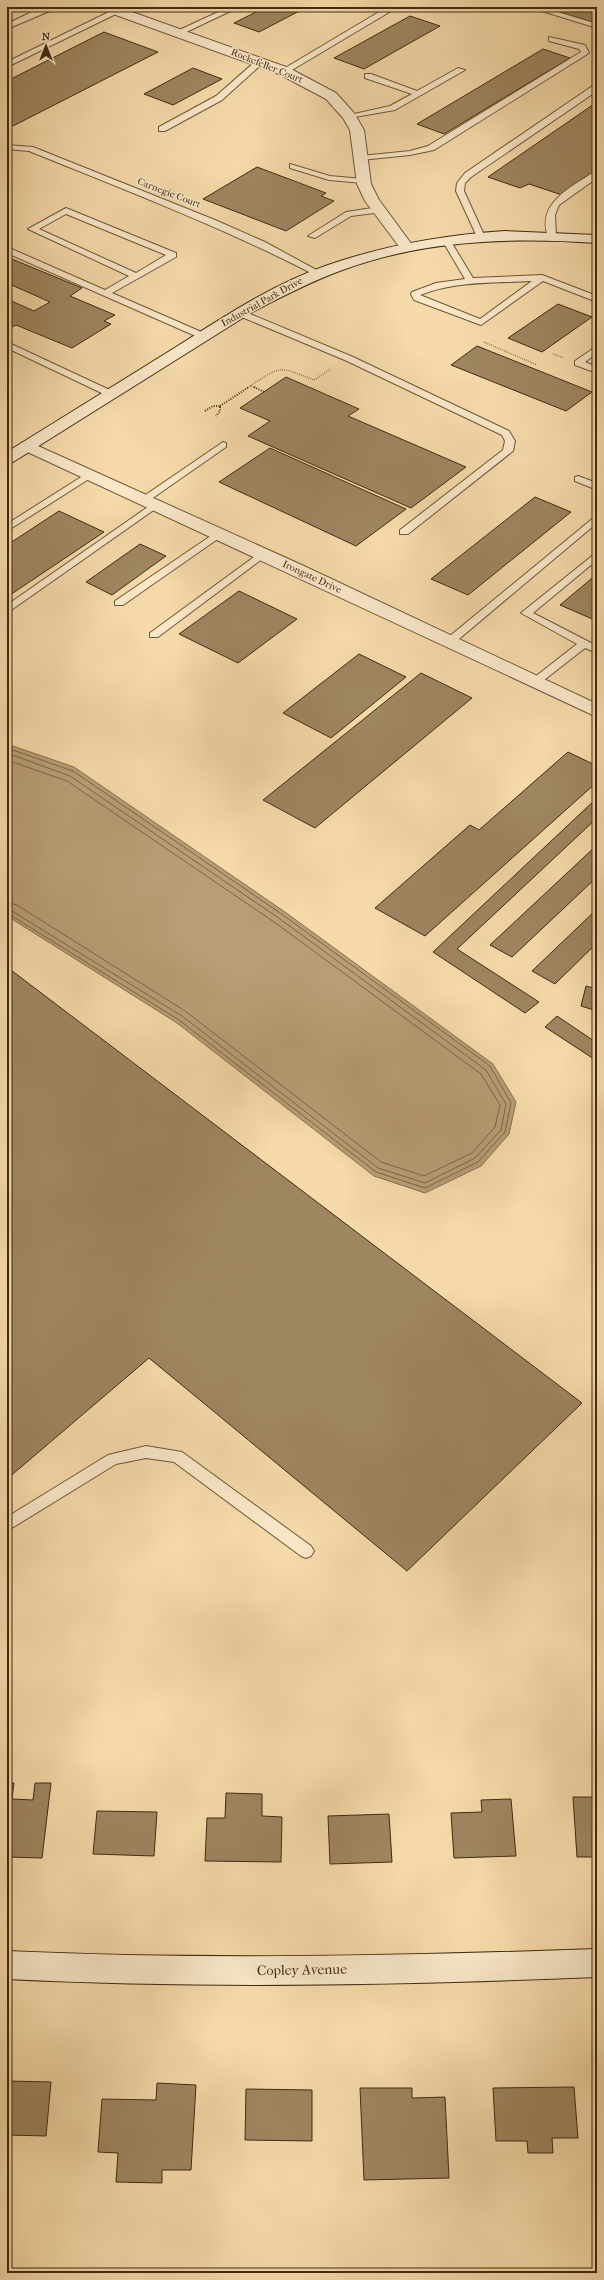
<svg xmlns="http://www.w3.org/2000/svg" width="604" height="2280" font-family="'IM FELL French Canon',serif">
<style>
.water{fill:#b89e76;stroke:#88704e}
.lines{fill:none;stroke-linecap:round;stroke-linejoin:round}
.shore{stroke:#7c6444;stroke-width:1}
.building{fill:#9e8661;stroke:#3f2b11}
.lane-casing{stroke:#6d5737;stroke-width:2}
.street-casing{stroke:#6d5737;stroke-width:2}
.secondary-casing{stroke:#3f2b11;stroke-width:2}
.path-far1{stroke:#3f2b11;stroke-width:1.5;stroke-dasharray:0.5 1.5;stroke-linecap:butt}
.path{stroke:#3f2b11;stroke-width:2;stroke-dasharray:1 1.5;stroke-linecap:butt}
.lane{fill:#f9e7c8;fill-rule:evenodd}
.street{fill:#f9e7c8;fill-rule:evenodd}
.secondary{fill:#f9e7c8;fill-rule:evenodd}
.labels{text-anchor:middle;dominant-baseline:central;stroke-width:3;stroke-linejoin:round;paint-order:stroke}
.far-street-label{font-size:10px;fill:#3f2b11;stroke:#f9e7c8}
.near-street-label{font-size:14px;fill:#3f2b11;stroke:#f9e7c8}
</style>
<rect width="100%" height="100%" fill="#f6daaa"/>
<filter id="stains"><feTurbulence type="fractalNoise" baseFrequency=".005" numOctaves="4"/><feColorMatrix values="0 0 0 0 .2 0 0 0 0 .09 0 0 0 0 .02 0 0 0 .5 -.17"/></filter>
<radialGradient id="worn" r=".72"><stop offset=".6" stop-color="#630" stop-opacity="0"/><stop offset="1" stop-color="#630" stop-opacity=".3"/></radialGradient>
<path class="water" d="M 7,744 L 74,767 L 285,912 L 493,1064 L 516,1102 L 509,1134 L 481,1166 L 425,1193 L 374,1176 L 177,1023 L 7,916 Z"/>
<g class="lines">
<g class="shore">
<path d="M 7,748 L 73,771 L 283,915 L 490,1066 L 511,1103 L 505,1132 L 478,1162 L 425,1188 L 376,1172 L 179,1020 L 7,913"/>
<path d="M 7,753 L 70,776 L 280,919 L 486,1070 L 506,1104 L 501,1130 L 475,1158 L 425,1183 L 378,1168 L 182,1016 L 7,908"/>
<path d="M 7,760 L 67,781 L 277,924 L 481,1074 L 500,1105 L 495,1127 L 472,1153 L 424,1176 L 381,1162 L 185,1011 L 17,905 L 7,902"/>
</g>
</g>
<g class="building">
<path d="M 266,7 L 307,7 L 259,32 L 234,23 Z"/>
<path d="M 544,7 L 597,7 L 597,24 Z"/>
<path d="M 410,16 L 440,26 L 364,69 L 334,58 Z"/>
<path d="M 104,32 L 158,52 L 13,126 L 7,124 L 7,81 Z"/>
<path d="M 543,49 L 570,58 L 444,134 L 417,124 Z"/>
<path d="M 193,68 L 222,79 L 173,105 L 144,94 Z"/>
<path d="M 597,102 L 597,170 L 562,195 L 529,184 L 520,188 L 488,177 Z"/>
<path d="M 257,167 L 326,193 L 321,196 L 334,201 L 286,231 L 203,199 Z"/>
<path d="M 7,257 L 82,288 L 70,296 L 115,315 L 104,321 L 111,324 L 72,348 L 16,325 L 12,327 L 7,325 L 7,299 L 34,311 L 50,302 L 7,283 Z"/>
<path d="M 558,304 L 592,317 L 542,352 L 508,338 Z"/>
<path d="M 477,346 L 592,392 L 566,411 L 451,365 Z"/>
<path d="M 286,377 L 359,409 L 348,416 L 466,467 L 411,508 L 248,436 L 270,421 L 240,408 Z"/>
<path d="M 270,448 L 406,509 L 356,546 L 219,482 Z"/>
<path d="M 535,497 L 571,512 L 468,595 L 431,579 Z"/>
<path d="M 59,511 L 104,532 L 7,597 L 7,545 Z"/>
<path d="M 140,544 L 166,556 L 112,595 L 86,582 Z"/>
<path d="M 597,574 L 597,621 L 560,605 Z"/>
<path d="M 239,591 L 297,619 L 238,663 L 179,634 Z"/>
<path d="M 359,654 L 406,677 L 331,738 L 283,713 Z"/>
<path d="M 421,673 L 472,698 L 315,828 L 263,800 Z"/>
<path d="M 568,752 L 597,766 L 597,782 L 425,936 L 375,908 L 470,825 L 479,830 Z"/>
<path d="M 597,798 L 597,818 L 457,949 L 539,1002 L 525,1013 L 433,952 Z"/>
<path d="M 597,845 L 597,877 L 512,957 L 490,945 Z"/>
<path d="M 597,909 L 597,943 L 555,984 L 532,971 Z"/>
<path d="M 7,967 L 582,1403 L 407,1571 L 149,1358 L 7,1479 Z"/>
<path d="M 586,986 L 597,989 L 597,1011 L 581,1006 Z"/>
<path d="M 557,1016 L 597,1043 L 597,1061 L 545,1027 Z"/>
<path d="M 7,1783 L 14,1783 L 12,1799 L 33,1800 L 35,1783 L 51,1783 L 42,1858 L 7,1857 Z"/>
<path d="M 226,1793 L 262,1794 L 262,1816 L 282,1817 L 281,1862 L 205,1861 L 207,1818 L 225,1818 Z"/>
<path d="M 573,1797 L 597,1797 L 597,1857 L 577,1857 Z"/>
<path d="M 511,1799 L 516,1856 L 454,1858 L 451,1813 L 482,1812 L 481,1800 Z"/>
<path d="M 97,1811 L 157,1812 L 154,1856 L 93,1854 Z"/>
<path d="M 389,1814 L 392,1862 L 330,1864 L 328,1816 Z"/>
<path d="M 7,2081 L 51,2082 L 46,2136 L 7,2135 Z"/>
<path d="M 157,2083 L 196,2085 L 191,2170 L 162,2170 L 162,2183 L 116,2182 L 118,2153 L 98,2152 L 102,2099 L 156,2100 Z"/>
<path d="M 574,2087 L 578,2138 L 552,2138 L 553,2153 L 528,2153 L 527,2141 L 496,2141 L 493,2088 Z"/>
<path d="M 360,2088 L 412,2088 L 412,2098 L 445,2097 L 449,2178 L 364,2180 Z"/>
<path d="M 246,2089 L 312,2090 L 312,2141 L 245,2140 Z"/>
</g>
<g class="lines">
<defs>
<g id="lane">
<path d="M 42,7 L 59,7 L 7,29 L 7,24 Z"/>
<path d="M 229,7 L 239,7 L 182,34 L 175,32 Z"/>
<path d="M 529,7 L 541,7 L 597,24 L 597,28 Z"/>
<path d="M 115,9 L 122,11 L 7,67 L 7,62 Z"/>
<path d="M 384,9 L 391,11 L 287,73 L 280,71 Z"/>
<path d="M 549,37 L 585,45 L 589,53 L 434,150 L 410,155 L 361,160 L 357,158 L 361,156 L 410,151 L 428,146 L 581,52 L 579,49 L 549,41 Z"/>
<path d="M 257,60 L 264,62 L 222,100 L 165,131 L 159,131 L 159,127 L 216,96 Z"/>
<path d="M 458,68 L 465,70 L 395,110 L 349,118 L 345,116 L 390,106 L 412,94 L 365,78 L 365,74 L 371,74 L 417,91 Z"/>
<path d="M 594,85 L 597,85 L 597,91 L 471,177 L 465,183 L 464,191 L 485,237 L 478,239 L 456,191 L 457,183 L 465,173 Z"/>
<path d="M 7,145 L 33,147 L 215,220 L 265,242 L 322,273 L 315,275 C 222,227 125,190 29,151 L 7,149 Z"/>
<path d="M 290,164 L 330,176 L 363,179 L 367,181 L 363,183 L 329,180 L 290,168 Z"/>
<path d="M 594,172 L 597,172 L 597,178 L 559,205 L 555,215 L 556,236 L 549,238 C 534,204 572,187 594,172 Z"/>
<path d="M 379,207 L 383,210 L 382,212 L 351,216 L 315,238 L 308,236 L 346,212 Z"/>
<path d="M 66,208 L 176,253 L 176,257 L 112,293 L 206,334 L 206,338 L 200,338 L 7,253 L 7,247 L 105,290 L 129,276 L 28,229 ZM 66,214 L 166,255 L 136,273 L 39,229 Z"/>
<path d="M 446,237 L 450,240 L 473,278 L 542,275 L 597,296 L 597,302 L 543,281 L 481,325 L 414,300 L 411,294 L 412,292 L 436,283 L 465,279 L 442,240 ZM 532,281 L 480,319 L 420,295 C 456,281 494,283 532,281 Z"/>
<path d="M 237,311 L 243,311 L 353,357 L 509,431 L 515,441 L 513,451 L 408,534 L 400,534 L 400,530 L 503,450 L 505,441 L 502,435 L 347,361 L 237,315 Z"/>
<path d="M 7,342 L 114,392 L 116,394 L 108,396 L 7,348 Z"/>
<path d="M 597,346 L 597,353 L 585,362 L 597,367 L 597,373 L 575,365 L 575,361 Z"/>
<path d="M 223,442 L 226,443 L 226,447 L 147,502 L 141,502 L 141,498 Z"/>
<path d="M 89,472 L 92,473 L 92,477 L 7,531 L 7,524 Z"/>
<path d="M 578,476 L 597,483 L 597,490 L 575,481 L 575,477 Z"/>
<path d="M 155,502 L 158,503 L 158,507 L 7,613 L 7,605 Z"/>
<path d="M 597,515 L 597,523 L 453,644 L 445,644 L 445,640 Z"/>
<path d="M 218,531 L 223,534 L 222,536 L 123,605 L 115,605 L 115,601 Z"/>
<path d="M 262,551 L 267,554 L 266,556 L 158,637 L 150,637 L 150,633 Z"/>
<path d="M 597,552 L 597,560 L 533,613 L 597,646 L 597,653 L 585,648 L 539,684 L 531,684 L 531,680 L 577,644 L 521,613 Z"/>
<path d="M 146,1446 L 182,1452 L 311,1546 L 314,1551 L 311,1556 L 306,1558 L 301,1556 L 174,1462 L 146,1458 L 116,1464 L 7,1531 L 7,1517 L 108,1455 Z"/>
</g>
<g id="street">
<path d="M 100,7 L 118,7 L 289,68 L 336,93 L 354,113 L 364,130 L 371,184 L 379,200 L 413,246 L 411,249 L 401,249 L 365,201 L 357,184 L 350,130 L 343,118 L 326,99 L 279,74 L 102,10 Z"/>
<path d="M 27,441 L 304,566 L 597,704 L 597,717 L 21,449 L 19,446 L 21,443 Z"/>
</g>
<g id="secondary">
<path d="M 505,231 L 597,235 L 597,243 C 509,237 420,240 337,272 C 308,283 281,297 254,311 L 13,462 L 7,464 L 7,452 C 63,417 120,382 176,347 C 225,316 273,284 328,265 C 386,245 444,235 505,231 Z"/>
<path d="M 597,1949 L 597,1977 C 400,1985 204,1989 7,1979 L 7,1951 C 204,1960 400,1956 597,1949 Z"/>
</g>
</defs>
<use href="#lane" class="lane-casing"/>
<use href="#street" class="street-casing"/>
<use href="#secondary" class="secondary-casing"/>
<g class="path-far1">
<path d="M 484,342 L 537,365"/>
<path d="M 553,354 L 564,358"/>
<path d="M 251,386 L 256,388"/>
<path d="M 247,388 C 281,366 276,365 314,380 L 331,369"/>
</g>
<g class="path">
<path d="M 254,387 L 264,392"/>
<path d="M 220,406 L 249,387"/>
<path d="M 205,411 L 213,406 L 220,406 L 220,411 L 216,416"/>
</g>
<use href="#lane" class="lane"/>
<use href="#street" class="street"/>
<use href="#secondary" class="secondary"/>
</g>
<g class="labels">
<g class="far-street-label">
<text transform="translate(267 66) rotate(22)">Rockefeller Court</text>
<text transform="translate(169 193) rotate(21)">Carnegie Court</text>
<text transform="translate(262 302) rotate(-29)">Industrial Park Drive</text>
<text transform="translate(312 577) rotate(25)">Irongate Drive</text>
</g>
<g class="near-street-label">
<text transform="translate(302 1970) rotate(-1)">Copley Avenue</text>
</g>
</g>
<rect width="604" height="2280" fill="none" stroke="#f6daaa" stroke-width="24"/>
<rect x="8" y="8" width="588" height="2264" fill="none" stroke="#3f2b11" stroke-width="2"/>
<rect x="12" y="12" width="580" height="2256" fill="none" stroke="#3f2b11"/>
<g transform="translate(46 46)" stroke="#f9e7c8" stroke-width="3" paint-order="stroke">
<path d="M0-3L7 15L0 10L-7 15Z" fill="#3f2b11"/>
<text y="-6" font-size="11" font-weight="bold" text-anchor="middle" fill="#3f2b11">N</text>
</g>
<rect width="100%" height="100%" filter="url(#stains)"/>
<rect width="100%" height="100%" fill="url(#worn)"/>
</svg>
